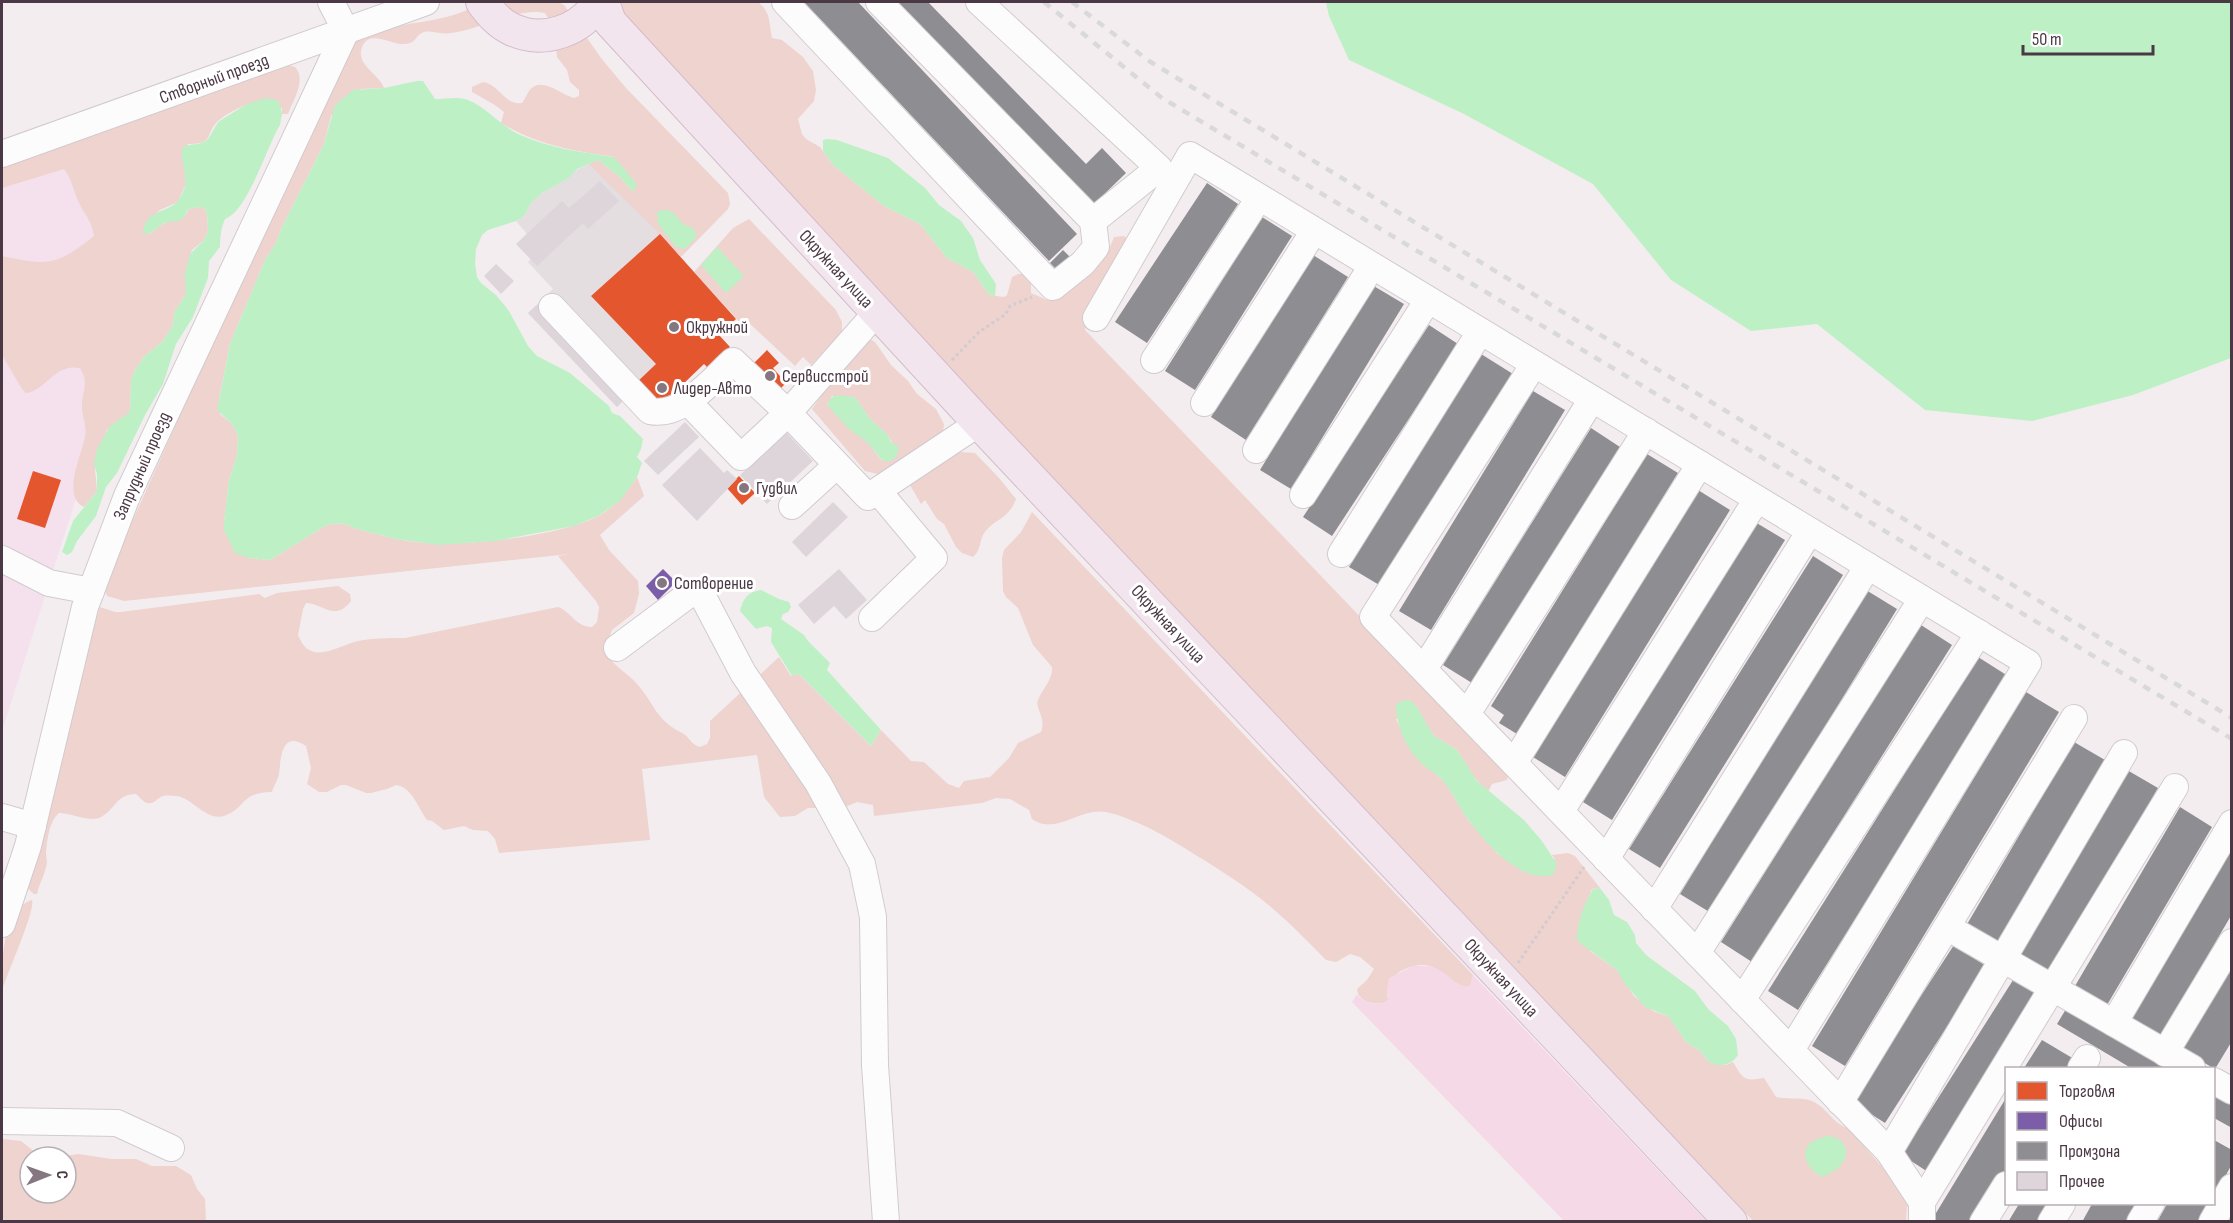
<svg xmlns="http://www.w3.org/2000/svg" width="2233" height="1223" font-family="'Sofia Sans Condensed',sans-serif">
<style>
.commercial{fill:#f5e1ee}
.green{fill:#eed3cf;fill-rule:evenodd}
.sand{fill:#f6d9e7}
.parking{fill:#e5dee1}
.water{fill:#bef0c5}
.shops{fill:#e4572e}
.offices{fill:#7b5ea7}
.industry{fill:#8d8d92}
.building{fill:#ddd5da}
.lines{fill:none;stroke-linecap:round;stroke-linejoin:round}
.minor-casing{stroke:#d1cbce;stroke-width:28}
.major-casing{stroke:#d5bbca;stroke-width:34}
.path{stroke:#d3cbd0;stroke-width:3;stroke-dasharray:3 3;stroke-linecap:butt}
.minor{stroke:#fdfcfd;stroke-width:26}
.major{stroke:#f2e5ed;stroke-width:32}
.rail{stroke:#dad9da;stroke-width:4.5;stroke-dasharray:8 8;stroke-linecap:butt}
.poi-dot{fill:#857780;stroke:#fff;stroke-width:2}
.labels{text-anchor:middle;dominant-baseline:central;stroke-width:6;stroke-linejoin:round;paint-order:stroke}
.street-label{font-size:18px;fill:#4a3844;stroke:#fff}
.poi-label{font-size:18px;fill:#4a3844;stroke:#fff;text-anchor:start}
</style>
<rect width="100%" height="100%" fill="#f3edf0"/>
<path class="commercial" d="M 83,149 L 141,340 L 101,420 L 2,731 L 2,177 Z"/>
<g class="green">
<path d="M 481,2 L 559,2 L 564,5 L 601,58 L 626,88 L 728,193 L 730,204 L 728,209 L 681,257 L 588,164 L 598,160 L 619,176 L 633,192 L 614,157 C 573,151 537,145 501,123 L 504,112 L 495,105 L 472,92 L 472,87 L 483,82 C 499,84 505,106 522,103 C 526,98 528,90 533,87 C 545,79 562,95 574,98 L 579,96 L 579,90 L 570,82 L 567,70 L 557,57 L 553,26 L 545,13 C 519,7 478,30 451,33 C 442,35 432,30 424,32 C 417,34 416,41 410,43 C 396,49 372,28 363,45 C 353,64 380,74 384,88 L 360,89 L 331,116 L 324,144 L 282,227 L 276,243 L 265,260 L 230,344 L 219,399 L 220,414 L 232,424 L 238,436 L 237,455 L 229,480 L 224,523 L 233,547 L 249,558 L 270,560 L 325,526 C 335,523 345,522 353,528 C 374,533 395,540 417,542 C 458,548 562,536 598,516 C 615,507 626,493 637,477 L 644,496 L 600,535 L 609,550 L 638,581 L 639,594 L 634,613 L 612,630 L 608,641 L 607,654 C 615,668 628,673 638,685 C 655,705 656,720 682,733 C 689,736 690,744 700,747 L 707,744 L 710,738 L 710,721 L 779,657 L 791,676 L 799,674 L 871,746 L 881,730 L 911,761 L 924,762 L 948,784 L 959,788 L 964,781 L 990,777 L 1009,758 L 1018,743 L 1041,732 C 1045,719 1040,716 1037,703 C 1041,689 1053,681 1052,667 L 1033,645 L 1018,608 L 1006,597 L 1003,591 L 1002,558 L 1004,550 L 1021,532 L 1032,512 L 1473,975 L 1470,987 C 1445,987 1440,954 1405,969 C 1400,971 1397,973 1394,977 C 1389,985 1386,991 1388,1000 L 1386,1002 C 1375,1006 1358,1002 1357,989 L 1367,980 L 1374,969 L 1360,957 L 1350,954 L 1336,962 L 1326,960 C 1311,945 1296,929 1280,915 C 1254,891 1223,872 1194,854 C 1167,837 1137,819 1106,812 C 1080,807 1055,836 1032,819 L 1029,810 L 1010,799 L 996,798 L 982,803 L 874,816 L 873,805 L 857,802 L 843,808 L 808,808 L 795,816 L 780,817 L 764,797 L 757,755 L 642,769 L 650,840 L 499,853 L 495,839 L 488,831 L 473,830 L 464,826 L 444,830 L 432,821 L 427,820 C 418,808 413,788 396,785 L 387,789 L 371,793 L 366,793 L 346,785 L 341,785 L 327,792 L 319,792 L 307,784 L 311,768 L 306,746 C 281,729 281,759 279,774 C 278,780 274,785 272,792 C 240,792 246,809 224,816 C 206,821 192,798 177,796 C 173,796 167,795 163,796 C 157,798 154,805 147,803 C 142,801 140,797 136,794 C 116,794 115,810 101,817 C 90,823 72,813 59,813 C 49,821 47,841 46,854 C 46,858 48,862 46,867 C 44,877 39,884 37,894 L 34,894 L 26,887 L 81,665 L 100,607 L 115,612 L 121,612 L 259,594 L 265,598 L 277,593 L 338,586 L 350,594 L 351,601 C 335,622 324,604 306,603 L 303,609 L 298,635 C 310,667 337,646 358,641 C 374,638 389,638 405,638 L 558,607 C 572,612 575,627 592,627 L 597,622 L 599,607 L 596,601 L 558,556 L 569,554 L 124,601 L 107,596 L 103,586 L 341,59 C 347,51 354,40 364,36 C 401,19 447,26 481,2 Z"/>
<path d="M 612,2 L 758,2 C 771,12 769,24 772,38 L 782,40 L 803,57 L 813,71 L 816,90 L 814,101 L 798,119 L 802,134 L 806,139 L 820,147 L 833,165 L 884,206 L 920,224 L 947,258 L 973,272 L 989,295 L 1004,297 L 1007,295 L 1012,277 L 1018,274 L 1025,274 L 1031,281 L 1031,293 L 1047,300 L 1055,300 L 1065,295 L 1075,283 L 1108,252 L 1114,237 L 1124,236 L 1128,240 L 1086,324 L 1085,330 L 1509,772 L 1507,780 L 1492,784 L 1488,792 L 1474,777 L 1457,750 L 1433,735 L 1424,721 L 1396,719 L 1410,748 L 1418,759 L 1445,782 L 1468,820 L 1498,854 L 1517,866 L 1555,859 L 1552,855 L 1568,853 L 1575,856 L 1600,888 L 1592,889 L 1584,910 L 1590,951 L 1617,970 L 1634,996 L 1653,1011 L 1668,1016 L 1686,1042 L 1700,1051 L 1710,1063 L 1726,1065 L 1733,1062 C 1743,1078 1743,1082 1764,1078 L 1776,1097 C 1788,1100 1803,1096 1814,1102 C 1828,1109 1832,1123 1848,1128 L 1913,1202 L 1907,1207 L 1906,1221 L 1753,1221 L 632,32 Z"/>
<path d="M 285,64 L 295,67 C 307,79 293,101 288,114 L 282,114 L 282,108 C 276,106 266,100 260,101 C 248,103 227,113 218,121 C 204,135 215,144 188,144 L 183,156 L 186,183 L 178,202 L 160,210 L 146,223 L 149,234 C 155,230 161,224 167,222 C 177,219 185,220 189,209 L 200,207 L 205,209 L 207,214 L 208,231 L 204,240 L 192,250 L 189,259 L 186,294 L 175,311 L 172,327 L 163,341 L 144,357 L 135,370 L 131,380 L 130,412 L 107,430 L 95,469 L 97,491 L 84,507 C 61,497 82,454 85,437 C 87,427 83,419 82,409 C 81,393 90,383 80,368 C 54,363 47,390 26,393 L 22,389 L 2,355 L 2,256 C 48,266 56,266 94,236 C 92,222 86,216 80,205 C 74,193 72,179 64,169 L 2,188 L 2,163 Z"/>
<path d="M 749,219 L 836,310 L 842,322 L 842,332 L 811,365 L 803,357 L 795,366 L 748,322 L 743,326 L 694,272 L 733,228 Z"/>
<path d="M 868,338 L 875,342 L 891,365 L 908,381 L 917,394 L 936,409 L 944,424 L 943,433 L 882,475 L 865,471 L 812,409 L 822,395 L 822,389 ZM 832,396 L 855,397 L 870,419 L 888,435 L 893,444 L 883,461 C 875,454 871,444 863,438 C 853,430 833,415 828,403 Z"/>
<path d="M 959,452 L 975,453 L 999,478 L 1016,499 C 1008,521 992,519 983,535 C 979,543 981,550 973,557 L 962,553 L 956,547 L 944,524 L 937,519 L 925,500 L 921,504 L 910,485 Z"/>
<path d="M 32,900 C 36,910 6,976 2,991 C 2,964 1,910 32,900 Z"/>
<path d="M 2,1139 L 21,1141 L 41,1157 L 30,1157 L 30,1193 L 66,1193 L 66,1157 L 58,1157 L 78,1154 L 112,1159 L 136,1159 L 152,1166 L 176,1166 L 191,1175 L 197,1189 L 205,1199 L 206,1221 L 8,1221 L 2,1219 Z"/>
</g>
<path class="sand" d="M 1413,966 C 1423,966 1432,965 1441,971 C 1452,977 1456,987 1470,986 L 1473,975 L 1706,1221 L 1564,1221 L 1352,1002 L 1357,994 C 1363,1003 1376,1006 1386,1002 L 1388,1000 L 1387,989 L 1389,978 Z"/>
<path class="parking" d="M 588,164 L 660,234 L 591,296 L 656,364 L 617,407 L 528,313 L 553,289 L 528,262 L 540,249 L 516,221 L 524,216 L 531,203 L 542,193 L 569,178 L 573,172 Z"/>
<g class="water">
<path d="M 1326,2 L 2231,2 L 2231,358 L 2133,395 L 2032,421 L 1925,410 L 1817,324 L 1751,331 L 1671,280 L 1593,184 L 1464,114 L 1349,60 L 1329,16 Z"/>
<path d="M 417,81 L 423,81 L 435,99 C 445,99 458,96 468,100 C 486,107 500,125 518,134 C 549,148 580,152 614,157 L 637,184 L 633,192 L 619,176 L 598,160 L 577,169 L 569,178 L 542,193 L 531,203 L 524,216 L 516,221 L 488,230 L 482,235 L 476,249 L 475,263 L 477,277 L 481,283 L 496,295 L 509,311 L 528,346 L 537,356 L 570,373 L 609,406 L 612,413 L 620,416 L 643,439 L 641,449 L 637,457 L 642,463 L 637,477 L 620,501 L 598,516 L 574,526 L 495,541 L 439,545 L 396,539 L 353,528 C 345,522 335,523 325,526 L 270,560 L 249,558 L 235,553 L 224,530 L 224,523 L 229,480 L 237,455 L 238,436 L 232,424 L 217,410 L 230,344 L 265,260 L 276,243 L 282,227 L 324,144 L 335,105 L 353,90 L 384,88 Z"/>
<path d="M 266,98 L 276,100 L 280,103 L 282,114 L 280,125 C 266,148 248,211 225,219 C 221,228 220,237 220,247 L 209,261 L 208,278 L 193,317 L 176,344 L 163,384 L 145,415 L 117,473 L 106,487 L 96,516 L 77,541 L 72,552 L 67,555 L 62,552 L 73,521 L 97,491 L 97,474 L 94,464 L 97,449 L 110,426 L 130,412 L 131,380 L 135,370 L 144,357 L 163,341 L 172,327 L 175,311 L 186,294 L 185,273 L 190,254 L 204,240 L 208,231 L 207,214 L 205,209 L 200,207 L 189,209 L 182,220 L 164,223 L 149,234 L 143,232 C 145,211 167,212 177,202 C 180,199 183,192 184,189 C 189,175 178,156 183,147 C 191,143 200,146 207,140 C 213,134 214,125 221,120 L 247,104 Z"/>
<path d="M 827,139 L 837,140 L 888,158 L 925,188 L 939,205 L 961,221 L 973,238 L 980,260 L 996,284 L 995,296 L 989,295 L 973,272 L 947,258 L 920,224 L 884,206 L 833,165 L 823,151 L 823,140 Z"/>
<path d="M 661,210 C 673,210 674,213 681,222 C 688,229 697,225 696,238 L 685,249 L 676,247 L 658,224 L 657,213 Z"/>
<path d="M 717,247 L 744,276 L 726,293 L 701,265 Z"/>
<path d="M 835,395 L 855,397 L 870,419 L 888,435 L 891,442 L 898,446 C 900,456 893,463 883,461 L 866,441 L 850,430 L 828,406 L 829,400 Z"/>
<path d="M 761,590 L 779,599 L 789,602 L 791,607 L 788,612 L 783,614 L 781,619 L 804,635 L 808,641 L 830,663 L 827,670 L 881,730 L 871,746 L 799,674 L 792,676 L 771,642 L 772,628 L 767,626 L 756,629 L 740,611 C 743,598 748,592 761,590 Z"/>
<path d="M 1405,700 L 1410,700 L 1417,707 L 1433,735 L 1457,750 L 1477,781 L 1524,820 L 1542,841 L 1557,864 L 1553,875 C 1520,883 1488,845 1469,821 C 1460,809 1454,795 1445,783 C 1438,774 1428,770 1420,762 C 1405,747 1396,725 1396,704 Z"/>
<path d="M 1600,888 L 1609,900 L 1614,915 L 1627,922 L 1635,935 L 1636,943 L 1646,955 L 1695,991 L 1709,1010 L 1728,1026 L 1736,1039 L 1738,1055 C 1730,1066 1722,1067 1710,1063 L 1700,1051 L 1686,1042 L 1668,1016 L 1645,1007 L 1625,984 L 1617,970 L 1584,946 L 1577,940 C 1577,922 1584,904 1593,889 Z"/>
<path d="M 1826,1136 C 1844,1136 1853,1152 1840,1166 C 1836,1171 1829,1173 1823,1177 C 1811,1172 1800,1158 1808,1145 C 1812,1140 1820,1139 1826,1136 Z"/>
</g>
<g class="shops">
<path d="M 660,234 L 736,319 L 719,335 L 730,347 L 708,368 L 704,364 L 657,409 L 634,385 L 656,364 L 591,296 Z"/>
<path d="M 767,350 L 779,363 L 773,368 L 786,383 L 776,393 L 751,366 Z"/>
<path d="M 33,471 L 61,480 L 45,528 L 17,519 Z"/>
<path d="M 739,476 L 755,493 L 742,505 L 727,488 Z"/>
</g>
<path class="offices" d="M 663,569 L 676,582 L 658,600 L 646,586 Z"/>
<g class="industry">
<path d="M 804,2 L 858,2 L 1077,234 L 1049,261 Z"/>
<path d="M 895,2 L 928,2 L 1086,164 L 1102,148 L 1126,173 L 1093,205 Z"/>
<path d="M 1207,183 L 1238,204 L 1147,343 L 1115,322 Z"/>
<path d="M 1262,217 L 1292,236 L 1195,390 L 1165,371 Z"/>
<path d="M 1063,250 L 1073,260 L 1060,273 L 1050,263 Z"/>
<path d="M 1313,255 L 1348,277 L 1246,440 L 1211,417 Z"/>
<path d="M 1372,285 L 1404,304 L 1291,489 L 1260,470 Z"/>
<path d="M 1429,325 L 1458,344 L 1332,536 L 1303,517 Z"/>
<path d="M 1481,354 L 1513,374 L 1381,586 L 1349,567 Z"/>
<path d="M 1533,391 L 1565,410 L 1431,630 L 1399,611 Z"/>
<path d="M 1591,428 L 1620,447 L 1472,683 L 1443,665 Z"/>
<path d="M 1647,454 L 1678,473 L 1517,734 L 1499,723 L 1504,715 L 1491,706 Z"/>
<path d="M 1698,490 L 1730,510 L 1565,777 L 1533,757 Z"/>
<path d="M 1755,522 L 1785,540 L 1612,820 L 1583,802 Z"/>
<path d="M 1813,556 L 1843,575 L 1660,868 L 1629,849 Z"/>
<path d="M 1866,590 L 1897,609 L 1711,913 L 1680,894 Z"/>
<path d="M 1921,625 L 1952,645 L 1752,962 L 1721,942 Z"/>
<path d="M 1978,657 L 2008,676 L 1798,1010 L 1768,991 Z"/>
<path d="M 2026,692 L 2059,712 L 1845,1066 L 1812,1046 Z"/>
<path d="M 2074,742 L 2105,760 L 1997,944 L 1966,926 Z"/>
<path d="M 2127,770 L 2158,788 L 2049,977 L 2018,959 Z"/>
<path d="M 2180,807 L 2212,827 L 2107,1005 L 2075,986 Z"/>
<path d="M 2232,849 L 2232,914 L 2160,1037 L 2131,1020 Z"/>
<path d="M 1954,945 L 1986,966 L 1885,1123 L 1852,1102 Z"/>
<path d="M 2232,965 L 2232,1041 L 2215,1069 L 2182,1050 Z"/>
<path d="M 2015,977 L 2044,995 L 1931,1174 L 1902,1155 Z"/>
<path d="M 2069,1004 L 2176,1068 L 2131,1068 L 2057,1024 Z"/>
<path d="M 2042,1040 L 2074,1059 L 2068,1068 L 2024,1068 Z"/>
<path d="M 2214,1091 L 2232,1101 L 2232,1128 L 2214,1118 Z"/>
<path d="M 2006,1098 L 2006,1169 L 1975,1222 L 1937,1222 L 1933,1218 Z"/>
<path d="M 2214,1140 L 2232,1150 L 2232,1164 L 2214,1197 Z"/>
<path d="M 2019,1204 L 2061,1204 L 2050,1222 L 2008,1222 Z"/>
<path d="M 2092,1204 L 2136,1204 L 2126,1222 L 2082,1222 Z"/>
<path d="M 2167,1204 L 2210,1204 L 2200,1222 L 2157,1222 Z"/>
</g>
<g class="building">
<path d="M 600,181 L 619,201 L 588,229 L 583,223 L 537,266 L 516,244 L 562,201 L 569,208 Z"/>
<path d="M 496,264 L 514,281 L 501,294 L 484,276 Z"/>
<path d="M 537,305 L 625,399 L 617,407 L 528,313 Z"/>
<path d="M 685,422 L 699,437 L 658,475 L 644,461 Z"/>
<path d="M 786,432 L 813,461 L 767,504 L 740,475 Z"/>
<path d="M 700,448 L 724,473 L 727,470 L 737,479 L 697,521 L 662,485 Z"/>
<path d="M 833,502 L 848,517 L 806,557 L 792,542 Z"/>
<path d="M 839,569 L 867,600 L 846,619 L 834,606 L 814,624 L 798,605 Z"/>
</g>
<g class="lines">
<defs>
<g id="minor">
<path d="M 331,2 L 346,31"/>
<path d="M 785,2 L 1053,287 L 1083,263 L 1096,247 L 1093,221 L 1159,168 L 979,2"/>
<path d="M 879,2 L 1093,221"/>
<path d="M 2,154 L 426,2"/>
<path d="M 552,307 L 650,411 C 681,418 712,380 733,361 L 788,413 L 868,497 L 979,423"/>
<path d="M 1096,318 L 1190,155 L 2028,663 L 1791,1050"/>
<path d="M 1154,360 L 1259,198"/>
<path d="M 1534,364 L 1373,617 L 1889,1152 L 1922,1202 L 1922,1222"/>
<path d="M 688,402 L 741,457 L 788,413 L 876,313"/>
<path d="M 1204,403 L 1314,231"/>
<path d="M 1256,450 L 1372,266"/>
<path d="M 1303,495 L 1428,300"/>
<path d="M 792,506 L 837,465"/>
<path d="M 1341,554 L 1480,332"/>
<path d="M 2,559 L 49,583 L 91,591"/>
<path d="M 872,618 L 934,558 L 878,491"/>
<path d="M 617,648 L 692,592 L 702,595 L 743,673 L 818,783 L 862,864 L 873,917 L 875,1065 L 886,1222"/>
<path d="M 1424,669 L 1592,399"/>
<path d="M 1467,714 L 1646,431"/>
<path d="M 1514,763 L 1700,464"/>
<path d="M 1561,811 L 1757,499"/>
<path d="M 2,817 L 33,826"/>
<path d="M 1606,859 L 1810,531"/>
<path d="M 1654,909 L 1868,566"/>
<path d="M 2,924 L 28,846 L 85,607 L 127,496 L 346,31"/>
<path d="M 1947,927 L 2192,1068"/>
<path d="M 1697,953 L 1922,599"/>
<path d="M 1742,1000 L 1979,633"/>
<path d="M 2114,1023 L 2232,823"/>
<path d="M 2165,1053 L 2232,942"/>
<path d="M 2081,1068 L 2087,1058"/>
<path d="M 2214,1081 L 2232,1091"/>
<path d="M 1840,1102 L 2074,718"/>
<path d="M 2,1121 L 117,1123 L 171,1148"/>
<path d="M 1889,1152 L 2124,753"/>
<path d="M 1922,1202 L 2175,787"/>
<path d="M 1983,1222 L 2006,1185"/>
<path d="M 2051,1222 L 2062,1204"/>
<path d="M 2140,1222 L 2151,1204"/>
<path d="M 2212,1222 L 2232,1187"/>
</g>
<g id="major">
<path d="M 482,2 C 490,13 499,24 513,30 C 545,44 581,30 599,2"/>
<path d="M 603,2 L 610,22 L 979,423 L 1731,1222"/>
</g>
</defs>
<use href="#minor" class="minor-casing"/>
<use href="#major" class="major-casing"/>
<g class="path">
<path d="M 952,360 L 979,332 L 1006,314 L 1010,306 L 1032,297"/>
<path d="M 1518,963 L 1584,867"/>
</g>
<use href="#minor" class="minor"/>
<use href="#major" class="major"/>
<g class="rail">
<path d="M 1044,2 L 1162,98 L 2232,739"/>
<path d="M 1072,2 L 1149,61 L 2232,718"/>
</g>
</g>
<g class="poi-dot">
<circle cx="674" cy="327" r="6"/>
<circle cx="770" cy="376" r="6"/>
<circle cx="662" cy="388" r="6"/>
<circle cx="744" cy="488" r="6"/>
<circle cx="662" cy="583" r="6"/>
</g>
<g class="labels">
<g class="street-label">
<text transform="translate(214 79) rotate(-20)">Створный проезд</text>
<text transform="translate(836 269) rotate(47)">Окружная улица</text>
<text transform="translate(142 466) rotate(-66)">Запрудный проезд</text>
<text transform="translate(1168 624) rotate(47)">Окружная улица</text>
<text transform="translate(1501 978) rotate(47)">Окружная улица</text>
</g>
<g class="poi-label">
<text x="686" y="327">Окружной</text>
<text x="782" y="376">Сервисстрой</text>
<text x="674" y="388">Лидер-Авто</text>
<text x="756" y="488">Гудвил</text>
<text x="674" y="583">Сотворение</text>
</g>
</g>
<rect width="2233" height="1223" fill="none" stroke="#4a3844" stroke-width="6"/>
<rect x="2005" y="1067" width="210" height="138" fill="#ffffff" stroke="#b7afb4" stroke-width="1.5"/>
<rect x="2017" y="1082" width="30" height="18" fill="#e4572e" stroke="#b7afb4" stroke-width="1.5"/>
<text x="2059" y="1097" font-size="18" fill="#4a3844">Торговля</text>
<rect x="2017" y="1112" width="30" height="18" fill="#7b5ea7" stroke="#b7afb4" stroke-width="1.5"/>
<text x="2059" y="1127" font-size="18" fill="#4a3844">Офисы</text>
<rect x="2017" y="1142" width="30" height="18" fill="#8d8d92" stroke="#b7afb4" stroke-width="1.5"/>
<text x="2059" y="1157" font-size="18" fill="#4a3844">Промзона</text>
<rect x="2017" y="1172" width="30" height="18" fill="#ddd5da" stroke="#b7afb4" stroke-width="1.5"/>
<text x="2059" y="1187" font-size="18" fill="#4a3844">Прочее</text>
<g transform="translate(48 1175) rotate(89)"><circle r="28" fill="#ffffff" stroke="#b7afb4" stroke-width="1.5"/>
<path d="M0-4.5L10 22L0 15L-10 22Z" fill="#857780"/>
<text y="-9" font-size="16" font-weight="bold" text-anchor="middle" fill="#4a3844">С</text>
</g>
<path d="M2023 45v9h130v-9" fill="none" stroke="#4a3844" stroke-width="3"/>
<text x="2032" y="45" font-size="18" fill="#4a3844" stroke="#ffffff" stroke-width="4.5" paint-order="stroke">50 m</text>
</svg>
